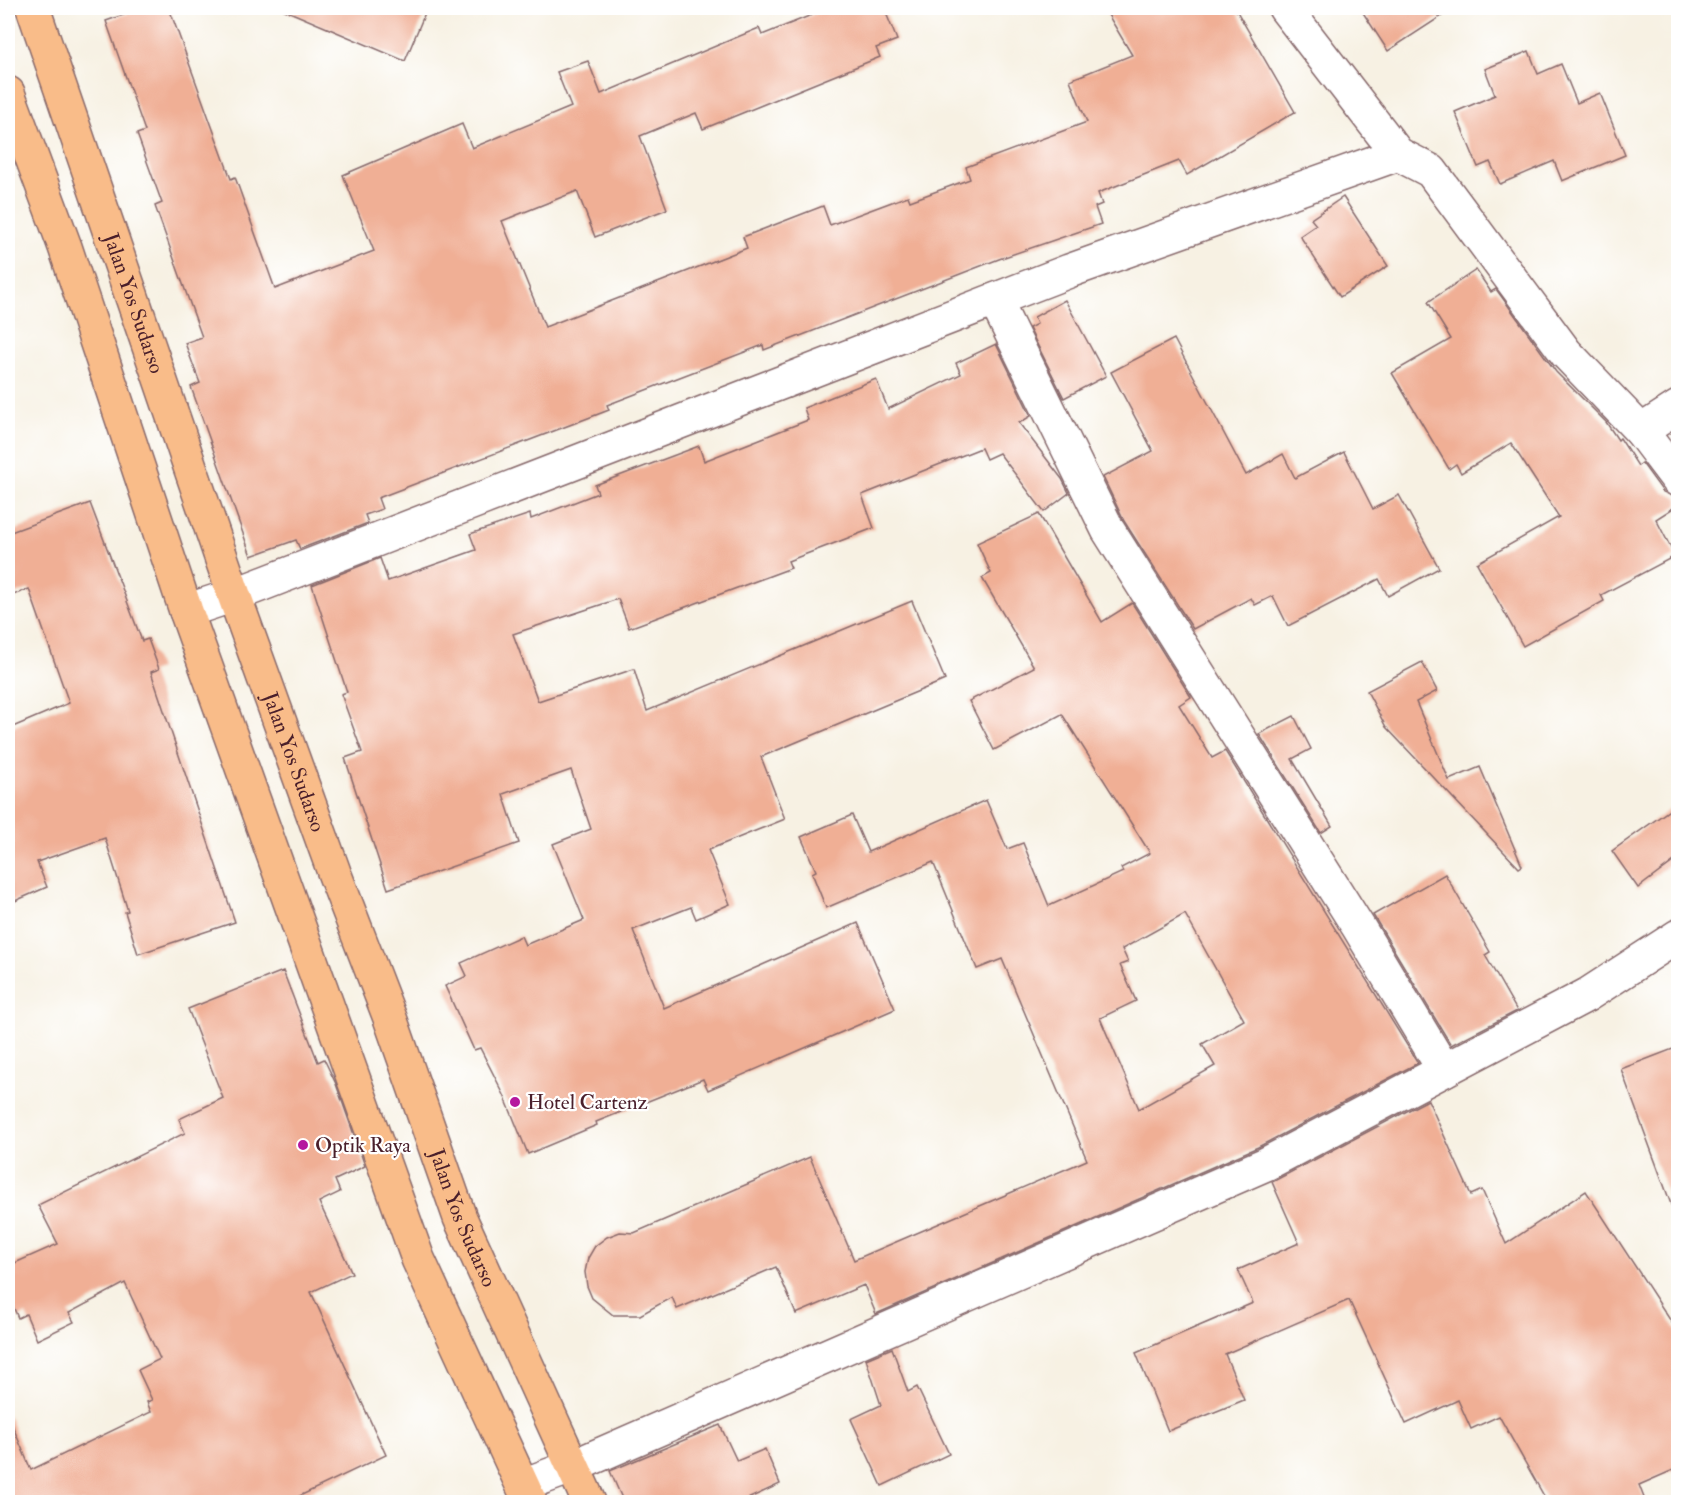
<svg xmlns="http://www.w3.org/2000/svg" width="1686" height="1510" font-family="'IM FELL Double Pica',serif">
<style>
.building{fill:#f0af95;fill-rule:evenodd}
.lines{fill:none;stroke-linecap:round;stroke-linejoin:round}
.minor-casing{stroke:#87686b;stroke-width:36}
.highway-casing{stroke:#87686b;stroke-width:36}
.minor{stroke:#fff;stroke-width:33}
.highway{stroke:#f9bc89;stroke-width:33}
.poi-dot{fill:#b5179e;stroke:#fff;stroke-width:2}
.labels{text-anchor:middle;dominant-baseline:central;stroke-width:4.5;stroke-linejoin:round;paint-order:stroke}
.street-label{font-size:21px;fill:#4a1f2b;stroke:#fff}
.poi-label{font-size:21px;fill:#4a1f2b;stroke:#fff;text-anchor:start}
</style>
<rect width="100%" height="100%" fill="#fff"/>
<filter id="ink" filterUnits="userSpaceOnUse"><feTurbulence type="fractalNoise" baseFrequency=".0167" numOctaves="2"/><feDisplacementMap in="SourceGraphic" scale="12" xChannelSelector="R" yChannelSelector="G"/><feConvolveMatrix kernelMatrix="1 2 1 2 8 2 1 2 1" color-interpolation-filters="sRGB"/></filter>
<filter id="wash" filterUnits="userSpaceOnUse"><feTurbulence type="fractalNoise" baseFrequency=".008" numOctaves="4" result="noise"/><feDisplacementMap in="SourceGraphic" scale="24" xChannelSelector="R" yChannelSelector="G"/><feGaussianBlur stdDeviation="1.35" result="paint"/><feColorMatrix in="noise" values="0 0 0 0 0 0 0 0 0 0 0 0 0 0 0 0 0 1.4 0 .05"/><feComposite in="paint" operator="in"/></filter>
<g filter="url(#wash)">
<rect width="100%" height="100%" fill="#f7f1e3"/>
<g id="blocks">
<g class="building">
<path d="M 143,8 L 169,8 L 231,179 L 235,177 L 275,289 L 374,251 L 343,175 L 462,124 L 472,148 L 571,107 L 557,72 L 588,61 L 601,94 L 759,28 L 762,35 L 829,8 L 884,8 L 897,40 L 876,48 L 880,57 L 703,129 L 696,113 L 640,136 L 667,209 L 595,237 L 577,191 L 502,221 L 545,327 L 747,248 L 743,237 L 823,206 L 830,225 L 908,196 L 910,201 L 970,179 L 966,167 L 1087,122 L 1070,80 L 1132,55 L 1104,8 L 1235,8 L 1295,112 L 1187,175 L 1179,161 L 1098,193 L 1102,204 L 1095,207 L 1101,224 L 999,259 L 764,350 L 763,345 L 607,405 L 609,410 L 378,498 L 382,509 L 365,515 L 368,523 L 300,549 L 296,540 L 251,556 L 191,387 L 200,383 L 185,343 L 202,337 L 155,206 L 162,203 L 137,134 L 145,131 L 106,21 Z"/>
<path d="M 280,8 L 427,8 L 405,61 Z"/>
<path d="M 1360,8 L 1454,8 L 1388,51 Z"/>
<path d="M 1529,51 L 1538,74 L 1561,64 L 1577,103 L 1600,93 L 1625,155 L 1562,181 L 1554,161 L 1500,184 L 1490,162 L 1478,167 L 1455,112 L 1495,95 L 1485,69 Z"/>
<path d="M 1343,197 L 1388,266 L 1340,297 L 1300,236 L 1316,225 L 1311,219 Z"/>
<path d="M 1476,270 L 1491,292 L 1496,289 L 1556,372 L 1606,422 L 1618,440 L 1620,438 L 1638,466 L 1642,463 L 1663,492 L 1678,498 L 1678,505 L 1656,519 L 1675,556 L 1601,595 L 1604,601 L 1523,646 L 1477,563 L 1559,517 L 1511,443 L 1461,473 L 1456,464 L 1449,469 L 1392,373 L 1451,339 L 1428,302 Z"/>
<path d="M 1065,300 L 1106,376 L 1064,398 L 1029,328 L 1037,324 L 1034,317 Z"/>
<path d="M 1174,339 L 1246,475 L 1283,454 L 1295,478 L 1344,452 L 1373,509 L 1399,495 L 1439,568 L 1388,596 L 1379,579 L 1288,626 L 1273,596 L 1255,605 L 1251,598 L 1193,629 L 1124,521 L 1103,477 L 1153,451 L 1111,372 Z"/>
<path d="M 996,344 L 1031,416 L 1019,423 L 1062,479 L 1069,493 L 1044,512 L 999,453 L 986,459 L 981,448 L 862,495 L 874,528 L 788,561 L 791,568 L 629,628 L 618,599 L 513,634 L 538,701 L 634,669 L 647,711 L 912,601 L 945,680 L 761,757 L 785,819 L 708,850 L 730,904 L 696,919 L 691,907 L 633,930 L 664,1008 L 858,923 L 895,1009 L 708,1090 L 703,1079 L 596,1122 L 597,1125 L 528,1154 L 504,1095 L 480,1048 L 474,1050 L 445,986 L 467,976 L 461,963 L 521,936 L 525,945 L 584,920 L 553,844 L 591,829 L 571,770 L 503,794 L 519,843 L 388,889 L 345,758 L 362,752 L 341,694 L 347,692 L 312,585 L 380,558 L 388,581 L 476,550 L 470,534 L 530,514 L 531,519 L 598,493 L 595,485 L 699,446 L 704,461 L 808,420 L 804,408 L 876,379 L 888,409 L 961,374 L 956,363 Z"/>
<path d="M 90,503 L 142,641 L 148,639 L 159,669 L 151,672 L 235,922 L 138,954 L 125,912 L 128,911 L 105,838 L 37,862 L 47,887 L 8,904 L 8,729 L 69,703 L 29,589 L 8,597 L 8,533 Z"/>
<path d="M 1039,514 L 1102,622 L 1132,603 L 1191,697 L 1179,705 L 1212,758 L 1225,751 L 1418,1063 L 1258,1147 L 876,1314 L 864,1285 L 796,1314 L 776,1267 L 677,1309 L 672,1297 L 640,1315 L 613,1315 L 592,1298 L 587,1286 L 585,1272 L 588,1258 L 595,1246 L 607,1237 L 620,1232 L 634,1233 L 810,1157 L 854,1260 L 1087,1160 L 1002,959 L 977,969 L 933,862 L 826,908 L 812,873 L 816,871 L 801,837 L 852,815 L 868,852 L 986,800 L 1007,849 L 1023,843 L 1049,906 L 1123,872 L 1121,868 L 1150,853 L 1062,714 L 994,750 L 969,701 L 1034,667 L 982,578 L 991,573 L 977,543 ZM 1185,914 L 1244,1020 L 1202,1044 L 1215,1066 L 1139,1109 L 1100,1018 L 1136,1001 L 1120,965 L 1128,962 L 1122,949 Z"/>
<path d="M 1422,662 L 1437,691 L 1416,702 L 1449,780 L 1480,767 L 1522,866 L 1519,868 L 1386,727 L 1367,691 Z"/>
<path d="M 1294,716 L 1311,749 L 1292,759 L 1332,826 L 1321,833 L 1259,734 Z"/>
<path d="M 1678,804 L 1678,858 L 1638,888 L 1612,851 Z"/>
<path d="M 1445,874 L 1490,952 L 1485,955 L 1517,1011 L 1451,1045 L 1373,915 Z"/>
<path d="M 283,971 L 318,1062 L 324,1059 L 336,1084 L 365,1166 L 335,1180 L 340,1192 L 319,1202 L 352,1273 L 311,1292 L 386,1455 L 285,1503 L 8,1503 L 8,1415 L 31,1470 L 151,1412 L 147,1402 L 152,1400 L 138,1370 L 160,1359 L 125,1283 L 69,1313 L 74,1322 L 37,1340 L 26,1314 L 18,1318 L 8,1294 L 8,1266 L 58,1244 L 38,1205 L 185,1133 L 179,1119 L 223,1098 L 188,1009 Z"/>
<path d="M 1678,1047 L 1678,1214 L 1675,1215 L 1621,1069 Z"/>
<path d="M 1428,1100 L 1471,1195 L 1482,1190 L 1506,1244 L 1586,1191 L 1678,1332 L 1678,1468 L 1639,1485 L 1646,1503 L 1548,1503 L 1499,1416 L 1471,1429 L 1458,1400 L 1406,1424 L 1349,1300 L 1225,1354 L 1244,1400 L 1168,1431 L 1136,1353 L 1253,1303 L 1238,1270 L 1299,1243 L 1272,1182 Z"/>
<path d="M 892,1348 L 908,1392 L 917,1387 L 949,1454 L 882,1486 L 851,1419 L 881,1405 L 866,1359 Z"/>
<path d="M 720,1425 L 737,1461 L 765,1449 L 780,1484 L 739,1503 L 624,1503 L 610,1471 Z"/>
</g>
</g>
</g>
<g filter="url(#ink)">
<use href="#blocks" fill-opacity="0" stroke="#87686b" stroke-width="1.5"/>
<g class="lines">
<defs>
<g id="minor">
<path d="M 1285,8 L 1398,154 L 1431,171 L 1566,353 L 1641,431 L 1678,480"/>
<path d="M 995,300 L 1108,530 L 1359,928 L 1444,1070"/>
<path d="M 1641,431 L 1678,407"/>
<path d="M 186,611 L 234,595 L 1069,271 L 1398,154"/>
<path d="M 523,1485 L 574,1466 L 1266,1164 L 1587,995 L 1678,936"/>
</g>
<g id="highway">
<path id="s1" d="M 33,8 L 234,595 L 335,875 L 390,1018 L 460,1218 L 589,1502"/>
<path d="M 8,93 L 65,247 L 186,611 L 418,1259 L 530,1502"/>
</g>
</defs>
<use href="#minor" class="minor-casing"/>
<use href="#highway" class="highway-casing"/>
<use href="#minor" class="minor"/>
<use href="#highway" class="highway"/>
</g>
</g>
<g class="poi-dot">
<circle cx="515" cy="1102" r="6"/>
<circle cx="303" cy="1145" r="6"/>
</g>
<g class="labels">
<g class="street-label">
<text stroke="none"><textPath href="#s1" startOffset="312">Jalan Yos Sudarso</textPath></text>
<text stroke="none"><textPath href="#s1" startOffset="798">Jalan Yos Sudarso</textPath></text>
<text stroke="none"><textPath href="#s1" startOffset="1284">Jalan Yos Sudarso</textPath></text>
</g>
<g class="poi-label">
<text x="527" y="1102">Hotel Cartenz</text>
<text x="315" y="1145">Optik Raya</text>
</g>
</g>
<rect width="1686" height="1510" fill="none" stroke="#fff" stroke-width="30"/>
</svg>
